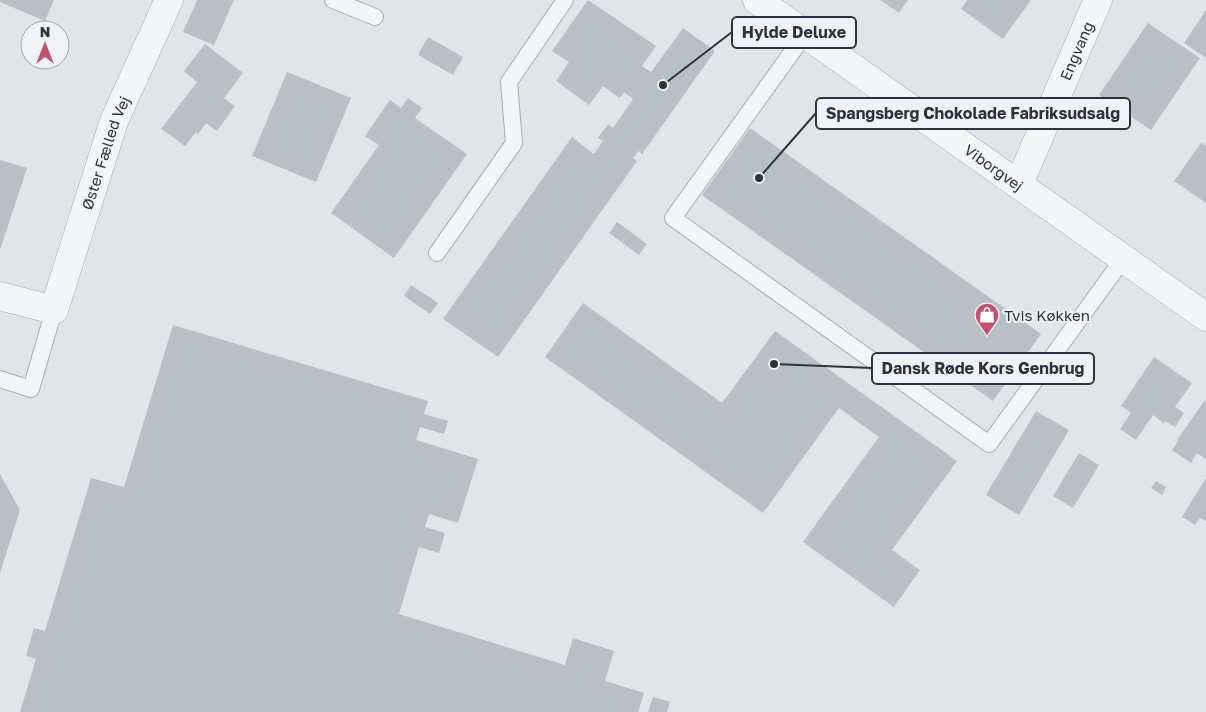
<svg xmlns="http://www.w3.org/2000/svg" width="1206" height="712" font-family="'Golos Text',sans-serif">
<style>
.building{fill:#b9bfc5}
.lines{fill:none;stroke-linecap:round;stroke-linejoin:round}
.service-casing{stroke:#a7acb2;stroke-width:18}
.minor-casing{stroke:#a7acb2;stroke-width:29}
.tertiary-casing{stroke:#a7acb2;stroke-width:29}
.service{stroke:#f3f5f7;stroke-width:16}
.minor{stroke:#f3f5f7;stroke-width:28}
.tertiary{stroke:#f3f5f7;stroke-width:28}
.labels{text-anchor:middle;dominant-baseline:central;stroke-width:4;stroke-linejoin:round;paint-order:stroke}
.street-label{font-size:15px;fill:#2b343e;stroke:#f0f3f6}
.poi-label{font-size:15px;fill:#2b343e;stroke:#f0f3f6;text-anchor:start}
.leader{fill:none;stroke:#2b343e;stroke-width:2}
.callout-dot{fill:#2b343e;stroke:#f0f3f6;stroke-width:2}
.callout{fill:#f0f3f6;stroke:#2b343e;stroke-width:2}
.callout-label{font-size:16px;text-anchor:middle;font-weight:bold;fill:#2b343e}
</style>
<rect width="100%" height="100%" fill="#e1e5e8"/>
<g class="building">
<path d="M 0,0 L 54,0 L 45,21 L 0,2 Z"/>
<path d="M 197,0 L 234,0 L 214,45 L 183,32 Z"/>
<path d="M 588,0 L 656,46 L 642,66 L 651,72 L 683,28 L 715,51 L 642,154 L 639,151 L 633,158 L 637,161 L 498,357 L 443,319 L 572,137 L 594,154 L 603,141 L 598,138 L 608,124 L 613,128 L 633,99 L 624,92 L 620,98 L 603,86 L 589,105 L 556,81 L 569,62 L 552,51 Z"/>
<path d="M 880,0 L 908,0 L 899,13 Z"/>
<path d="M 967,0 L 1031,0 L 1003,39 L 961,9 Z"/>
<path d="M 1206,10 L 1206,58 L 1184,43 Z"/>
<path d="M 1148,23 L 1200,58 L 1151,130 L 1099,95 Z"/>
<path d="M 428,37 L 463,57 L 453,75 L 418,55 Z"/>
<path d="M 205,44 L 243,73 L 224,98 L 235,106 L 217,131 L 206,123 L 198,134 L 196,132 L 185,146 L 161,129 L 197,82 L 184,71 Z"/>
<path d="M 287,72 L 351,98 L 316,182 L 252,156 Z"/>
<path d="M 408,98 L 422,108 L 415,118 L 467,154 L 394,258 L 331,213 L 379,145 L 365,136 L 390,100 L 401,108 Z"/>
<path d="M 750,128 L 1041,334 L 993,401 L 702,195 Z"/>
<path d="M 1201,143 L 1206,146 L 1206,203 L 1174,181 Z"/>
<path d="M 0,160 L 27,168 L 0,250 Z"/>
<path d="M 617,222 L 647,244 L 639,255 L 609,233 Z"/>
<path d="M 411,285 L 438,303 L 430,314 L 404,296 Z"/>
<path d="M 583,303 L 722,403 L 775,331 L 957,461 L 892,550 L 920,570 L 894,607 L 803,542 L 879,437 L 839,408 L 763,513 L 545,357 Z"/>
<path d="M 173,325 L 428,401 L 424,414 L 448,421 L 444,434 L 420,427 L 416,440 L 478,459 L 458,523 L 429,514 L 425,527 L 445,533 L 439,553 L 419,547 L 399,614 L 565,665 L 573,638 L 614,651 L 605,681 L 644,693 L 638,712 L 20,712 L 36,659 L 26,656 L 34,628 L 45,631 L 91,478 L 124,487 Z"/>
<path d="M 1154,357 L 1192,383 L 1175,407 L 1184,413 L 1175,427 L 1165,421 L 1164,423 L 1153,415 L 1136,440 L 1120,429 L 1131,413 L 1121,406 Z"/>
<path d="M 1204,401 L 1206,402 L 1206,459 L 1197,453 L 1191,463 L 1172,450 L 1179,440 L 1177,440 Z"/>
<path d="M 1036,411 L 1069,430 L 1019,515 L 986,495 Z"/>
<path d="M 1079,453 L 1099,465 L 1073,508 L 1053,496 Z"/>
<path d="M 0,474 L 20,510 L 0,573 Z"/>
<path d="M 1206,478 L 1206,521 L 1200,518 L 1195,525 L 1182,517 Z"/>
<path d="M 1156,481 L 1166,487 L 1162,495 L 1151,488 Z"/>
<path d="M 653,697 L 670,702 L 667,712 L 648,712 Z"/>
</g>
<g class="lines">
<defs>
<g id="service">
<path d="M 333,0 L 375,17"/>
<path d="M 805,34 L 673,218 L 989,444 L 1123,259"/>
<path d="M 437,253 L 514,143 L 509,82 L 565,0"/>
<path d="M 0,379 L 31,389 L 54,310"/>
</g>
<g id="minor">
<path id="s1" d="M 1019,184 L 1098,0"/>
<path id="s2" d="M 0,296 L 54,310 L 114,121 L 169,0"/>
</g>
<g id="tertiary">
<path id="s3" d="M 757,0 L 1206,317"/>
</g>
</defs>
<use href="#service" class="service-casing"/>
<use href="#minor" class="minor-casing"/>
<use href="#tertiary" class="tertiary-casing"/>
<use href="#service" class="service"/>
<use href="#minor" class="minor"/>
<use href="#tertiary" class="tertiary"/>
</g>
<defs>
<symbol id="shop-pin" viewBox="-11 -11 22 30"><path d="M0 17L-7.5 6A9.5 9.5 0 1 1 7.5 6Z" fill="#c15370" stroke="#f0f3f6"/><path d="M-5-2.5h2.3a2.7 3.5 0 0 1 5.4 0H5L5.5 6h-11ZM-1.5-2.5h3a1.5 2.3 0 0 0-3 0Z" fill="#fff"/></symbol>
</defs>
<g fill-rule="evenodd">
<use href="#shop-pin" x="973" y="301" width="28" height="38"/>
</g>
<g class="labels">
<g class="street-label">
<text stroke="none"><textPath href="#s1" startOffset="145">Engvang</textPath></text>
<text stroke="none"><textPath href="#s2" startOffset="221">Øster Fælled Vej</textPath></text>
<text stroke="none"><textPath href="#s3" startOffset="290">Viborgvej</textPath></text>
</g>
<g class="poi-label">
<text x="1004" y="315">Tvis Køkken</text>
</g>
</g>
<path class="leader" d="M663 85L732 32M759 178L816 113M774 364L872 368"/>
<g class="callout-dot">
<circle cx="663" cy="85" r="5"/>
<circle cx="759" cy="178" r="5"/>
<circle cx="774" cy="364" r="5"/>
</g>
<g class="callout">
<rect x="732" y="17" width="124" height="31" rx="5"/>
<rect x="816" y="98" width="314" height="31" rx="5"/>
<rect x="872" y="353" width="222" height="31" rx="5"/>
</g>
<g class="callout-label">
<text x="794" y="38">Hylde Deluxe</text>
<text x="973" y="119">Spangsberg Chokolade Fabriksudsalg</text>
<text x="983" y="374">Dansk Røde Kors Genbrug</text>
</g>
<g transform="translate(45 45)"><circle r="24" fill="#f0f3f6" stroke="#a1a7ac"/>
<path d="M0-4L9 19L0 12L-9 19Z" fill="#c15370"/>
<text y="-8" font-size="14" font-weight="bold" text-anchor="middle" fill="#2b343e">N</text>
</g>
</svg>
